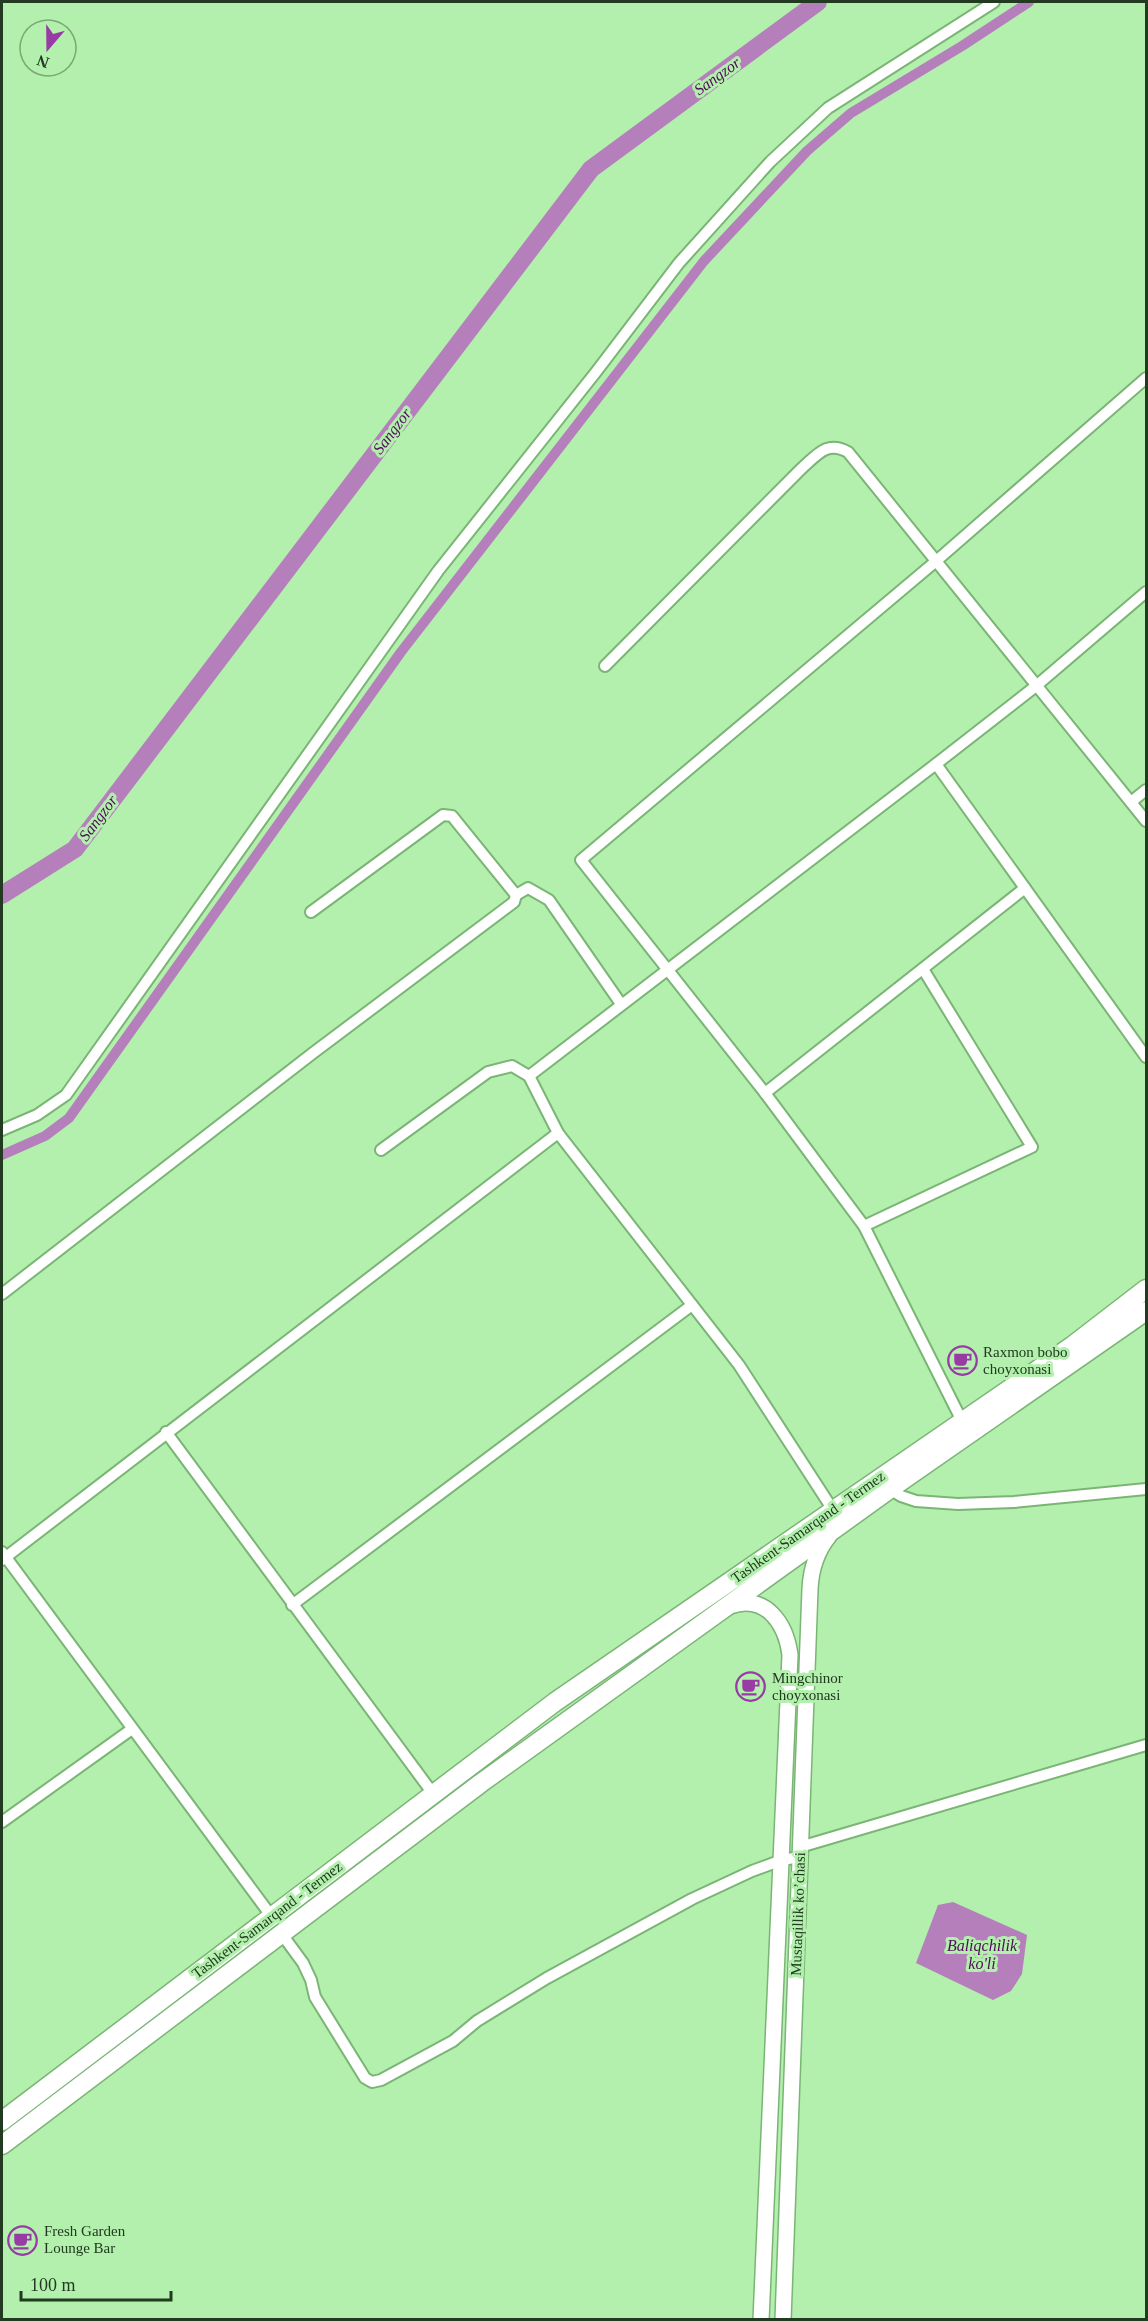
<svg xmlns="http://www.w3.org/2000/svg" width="1148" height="2321" font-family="Georgia,serif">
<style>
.water{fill:#b57fbc}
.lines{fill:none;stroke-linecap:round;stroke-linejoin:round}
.canal{stroke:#b57fbc;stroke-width:10}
.river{stroke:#b57fbc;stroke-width:18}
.minor-casing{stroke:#7ab575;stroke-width:14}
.secondary-casing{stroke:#7ab575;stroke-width:18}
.trunk-casing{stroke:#7ab575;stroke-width:21}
.minor{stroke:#fff;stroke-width:10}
.secondary{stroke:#fff;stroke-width:15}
.trunk{stroke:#fff;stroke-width:18}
.labels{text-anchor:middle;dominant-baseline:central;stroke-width:6;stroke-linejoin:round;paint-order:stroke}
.poi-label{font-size:15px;fill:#213a20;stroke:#b3f0ad;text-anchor:start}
.street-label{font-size:15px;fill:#213a20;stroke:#b3f0ad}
.water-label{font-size:16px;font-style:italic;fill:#500b59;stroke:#b3f0ad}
</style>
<rect width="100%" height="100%" fill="#b3f0ad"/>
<path class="water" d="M 953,1902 L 1027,1935 L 1022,1974 L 1011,1991 L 993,2000 L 916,1963 L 938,1905 Z"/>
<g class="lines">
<path class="canal" d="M 2,1155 L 45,1136 L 69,1118 L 401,652 L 704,261 L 807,151 L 851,113 L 962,46 L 1029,2"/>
<path class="river" d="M 2,895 L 75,849 L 591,169 L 818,2"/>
<defs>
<g id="minor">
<path d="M 605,666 L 801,469 C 817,455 827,440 848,452 L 1146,821"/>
<path d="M 936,764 L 1146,1057"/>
<path d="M 1131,802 L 1146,790"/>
<path d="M 516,895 L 528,888 L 549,900 L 621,1004"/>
<path d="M 765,1093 L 1025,888"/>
<path d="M 2,1130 L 37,1115 L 66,1095 L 438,571 L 596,372 L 679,263 L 770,162 L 828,108 L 994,2"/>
<path d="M 381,1150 L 488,1072 L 512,1066 L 529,1076"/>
<path d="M 864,1226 L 1032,1147 L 923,969"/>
<path d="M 2,1294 L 313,1053 L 514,902 L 516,895 L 452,816 L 443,815 L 311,912"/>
<path d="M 962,1421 L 864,1226 L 765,1093 L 581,860 L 935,562 L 1146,378"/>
<path d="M 166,1432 L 434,1795"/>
<path d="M 890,1489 L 901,1496 L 916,1501 L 958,1504 L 1014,1502 L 1146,1489"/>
<path d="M 833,1510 L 739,1365 L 558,1133 L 529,1076 L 936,764 L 1036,686 L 1146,592"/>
<path d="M 2,1552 L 272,1917"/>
<path d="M 2,1560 L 558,1133"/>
<path d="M 292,1605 L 692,1305"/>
<path d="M 2,1822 L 132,1729"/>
<path d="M 800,1847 L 1146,1745"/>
<path d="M 281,1933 L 303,1963 L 311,1980 L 315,1997 L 365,2078 L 372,2082 L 381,2080 L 453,2041 L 477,2021 L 547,1978 L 692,1899 L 752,1871 L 782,1860 L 800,1857"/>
</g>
<g id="secondary">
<path d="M 730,1606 C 766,1593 786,1624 790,1655 L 761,2320"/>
<path d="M 783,2320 L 810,1589 C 811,1569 816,1552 829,1536"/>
</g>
<g id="trunk">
<path d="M 2,2121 L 555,1702 L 1072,1346 L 1146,1289"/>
<path d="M 2,2145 L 481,1783 L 890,1489 L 1146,1311"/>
</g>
</defs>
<use href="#minor" class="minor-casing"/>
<use href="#secondary" class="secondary-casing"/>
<use href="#trunk" class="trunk-casing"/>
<use href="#minor" class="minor"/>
<use href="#secondary" class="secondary"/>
<use href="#trunk" class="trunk"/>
</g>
<defs>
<symbol id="cafe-ring" viewBox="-11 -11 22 22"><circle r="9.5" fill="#b3f0ad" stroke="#983ba5" stroke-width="1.5"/><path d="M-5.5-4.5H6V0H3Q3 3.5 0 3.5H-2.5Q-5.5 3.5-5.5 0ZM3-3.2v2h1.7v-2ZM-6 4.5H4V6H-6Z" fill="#983ba5"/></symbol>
</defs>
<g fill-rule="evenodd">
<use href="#cafe-ring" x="946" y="1344" width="33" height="33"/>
<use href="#cafe-ring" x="734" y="1670" width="33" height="33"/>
<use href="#cafe-ring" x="6" y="2224" width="33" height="33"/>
</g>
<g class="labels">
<g class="poi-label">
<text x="983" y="1352">Raxmon bobo<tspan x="983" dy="17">choyxonasi</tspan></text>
<text x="772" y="1678">Mingchinor<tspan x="772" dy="17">choyxonasi</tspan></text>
<text x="44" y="2231">Fresh Garden<tspan x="44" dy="17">Lounge Bar</tspan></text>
</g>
<g class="street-label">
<text transform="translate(808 1527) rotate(-35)">Tashkent-Samarqand - Termez</text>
<text transform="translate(798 1914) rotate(-88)">Mustaqillik ko’chasi</text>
<text transform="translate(267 1920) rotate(-37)">Tashkent-Samarqand - Termez</text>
</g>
<g class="water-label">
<text transform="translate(717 76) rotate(-36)">Sangzor</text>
<text transform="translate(392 431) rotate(-53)">Sangzor</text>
<text transform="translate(98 818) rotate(-53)">Sangzor</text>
<text x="982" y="1945">Baliqchilik<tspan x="982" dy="18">ko'li</tspan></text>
</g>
</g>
<rect width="1148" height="2321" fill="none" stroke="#213a20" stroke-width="6"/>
<g transform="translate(48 48) rotate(200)"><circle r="28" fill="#b3f0ad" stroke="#79a775" stroke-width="1.5"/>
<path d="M0-4.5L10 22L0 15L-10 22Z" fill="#983ba5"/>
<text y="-9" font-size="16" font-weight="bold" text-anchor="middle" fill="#213a20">N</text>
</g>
<path d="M21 2291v9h150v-9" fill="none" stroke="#213a20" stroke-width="3"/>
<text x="30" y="2291" font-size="18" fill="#213a20" stroke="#b3f0ad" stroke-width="4.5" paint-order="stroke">100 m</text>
</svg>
